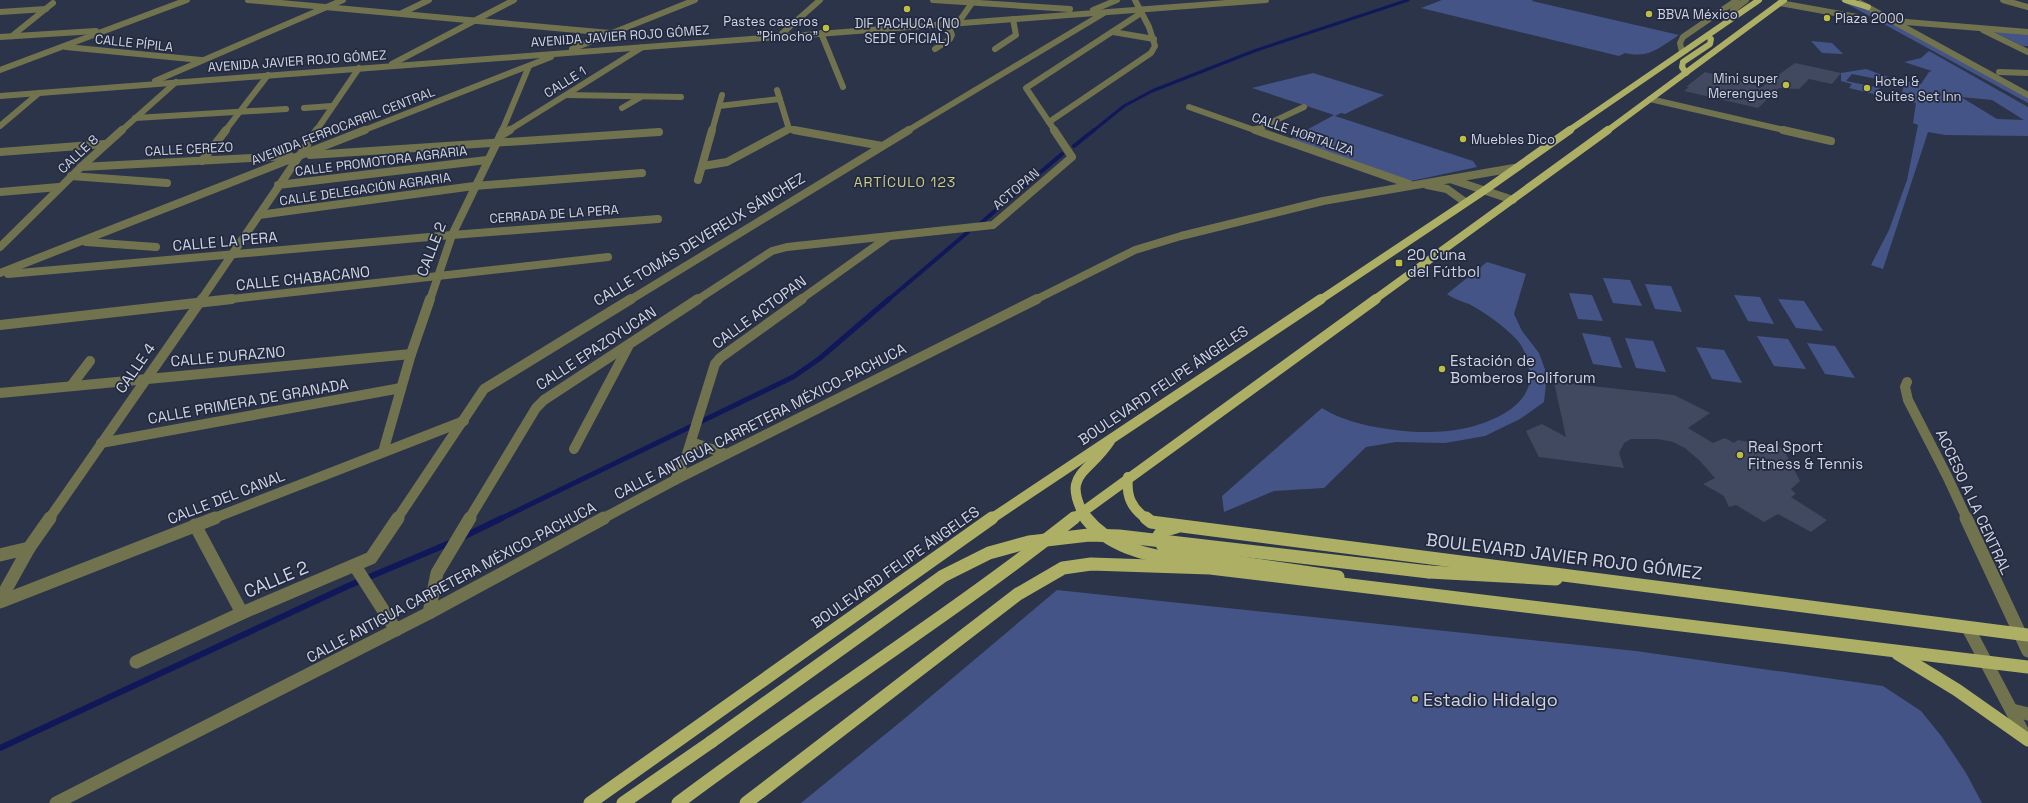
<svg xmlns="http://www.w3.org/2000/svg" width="2028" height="803" font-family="'Space Grotesk',sans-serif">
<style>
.green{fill:#445487;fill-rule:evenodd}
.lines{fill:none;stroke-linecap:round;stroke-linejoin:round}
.stream-far3{stroke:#101859;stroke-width:3}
.stream-far2{stroke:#101859;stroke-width:4}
.stream-far1{stroke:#101859;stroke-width:5}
.stream{stroke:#101859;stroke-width:6}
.building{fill:#414960}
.minor-far3{stroke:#71734f;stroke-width:6}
.minor-far2{stroke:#71734f;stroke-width:8}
.minor-far1{stroke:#71734f;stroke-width:10}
.minor{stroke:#71734f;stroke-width:13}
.major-far3{stroke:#adb064;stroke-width:6}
.major-far2{stroke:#adb064;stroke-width:8}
.major-far1{stroke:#adb064;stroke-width:10}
.major{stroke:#adb064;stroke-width:13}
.major-bridge{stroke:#adb064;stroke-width:13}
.poi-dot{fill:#bdbf43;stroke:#232a3f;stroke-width:1.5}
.labels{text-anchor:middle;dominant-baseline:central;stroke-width:3.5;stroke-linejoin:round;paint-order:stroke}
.far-poi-label{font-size:13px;fill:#cfd4e2;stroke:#232a3f;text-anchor:start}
.far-street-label{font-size:13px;fill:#cfd4e2;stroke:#232a3f}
.far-quarter-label{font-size:14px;letter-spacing:1px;fill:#cbce80;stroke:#232a3f}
.street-label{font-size:15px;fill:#cfd4e2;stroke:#232a3f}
.poi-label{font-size:15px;fill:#cfd4e2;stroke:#232a3f;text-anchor:start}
.near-street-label{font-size:18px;fill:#cfd4e2;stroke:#232a3f}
.near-poi-label{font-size:18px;fill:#cfd4e2;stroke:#232a3f;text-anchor:start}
</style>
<rect width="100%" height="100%" fill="#2c344a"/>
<g class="green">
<path d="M 1442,0 L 1533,0 L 1532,1 L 1679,35 C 1660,47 1649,59 1625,53 L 1619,56 L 1421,8 Z"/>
<path d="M 1840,0 L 1853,0 L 2028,96 L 2028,103 Z"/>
<path d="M 1992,31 L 2028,34 L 2028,46 L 2023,46 Z"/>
<path d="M 1811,41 L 1832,43 L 1843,54 L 1822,53 Z"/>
<path d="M 1929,51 L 2028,107 L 2028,136 L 1945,135 L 1928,132 L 1883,269 L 1871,265 L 1889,230 L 1907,180 L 1918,125 L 1913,123 L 1916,103 L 1900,100 L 1905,81 L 1921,84 L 1929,72 L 1932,71 L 1904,62 L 1921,58 ZM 1961,97 L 1992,100 L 2024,120 L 1997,119 Z"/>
<path d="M 1866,69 L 1888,77 L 1882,80 L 1852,74 L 1846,81 L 1880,88 L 1874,94 L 1849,88 L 1852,84 L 1841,81 L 1841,73 Z"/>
<path d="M 1313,73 L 1384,95 L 1345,114 L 1341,113 L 1335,116 L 1473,161 L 1477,167 L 1411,181 L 1290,139 L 1334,115 L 1252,88 Z"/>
<path d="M 1487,262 L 1526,274 L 1514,314 L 1522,331 L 1539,353 L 1547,375 L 1544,402 L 1520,419 L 1485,436 L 1445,443 L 1396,442 L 1366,447 L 1324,488 L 1274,491 L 1224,512 L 1222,496 L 1322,408 C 1353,429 1425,437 1461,429 C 1478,426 1494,420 1508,411 C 1520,403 1530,391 1530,377 C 1529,364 1526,350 1517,340 C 1504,326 1486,313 1469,304 C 1461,301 1454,299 1447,294 Z"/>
<path d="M 1603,278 L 1630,280 L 1642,306 L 1613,303 Z"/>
<path d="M 1645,284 L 1671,286 L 1682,312 L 1655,309 Z"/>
<path d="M 1569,293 L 1592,295 L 1603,321 L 1578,319 Z"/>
<path d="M 1734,295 L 1760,297 L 1774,324 L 1748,321 Z"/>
<path d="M 1778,299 L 1804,301 L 1823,331 L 1796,328 Z"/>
<path d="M 1582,333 L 1610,337 L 1622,368 L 1593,364 Z"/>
<path d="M 1757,336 L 1788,339 L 1806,369 L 1774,366 Z"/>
<path d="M 1625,338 L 1653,341 L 1666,372 L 1636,368 Z"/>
<path d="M 1807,343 L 1835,346 L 1855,378 L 1825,374 Z"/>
<path d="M 1696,347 L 1724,350 L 1742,383 L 1712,379 Z"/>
<path d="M 1057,590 L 1636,651 L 1883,686 L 1921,711 L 1942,737 L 1966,773 L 1982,803 L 801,803 L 904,719 Z"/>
</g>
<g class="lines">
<path class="stream-far3" d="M 1093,131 L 1124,106 L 1152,91 L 1254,51 L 1408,0"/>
<g class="stream-far2">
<path d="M 1074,146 L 1094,130"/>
<path d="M 981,223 L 1062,154"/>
<path d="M 888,300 L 968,232"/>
</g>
<path class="stream-far1" d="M 500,519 L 793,377 L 819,359 L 889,299"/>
<g class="stream">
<path d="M 463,537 L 502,518"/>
<path d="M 0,748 L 348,586 L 452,542"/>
</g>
</g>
<g class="building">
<path d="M 1795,63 L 1841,73 L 1832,84 L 1809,79 L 1799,89 L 1779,88 L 1758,108 L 1684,91 L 1689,87 L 1686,87 L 1705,72 L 1762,87 Z"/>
<path d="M 1554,382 L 1674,395 L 1710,413 L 1688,428 L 1713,443 L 1725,438 L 1734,443 L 1738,440 L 1783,448 L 1800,481 L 1791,489 L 1796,494 L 1791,497 L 1827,520 L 1811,532 L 1778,514 L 1764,522 L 1736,505 L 1729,507 L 1724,496 L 1703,484 L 1715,478 L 1700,461 L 1685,448 L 1673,442 L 1658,439 L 1631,439 L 1624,443 L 1619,453 L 1624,468 L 1539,457 L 1526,431 L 1542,424 L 1566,437 Z"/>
</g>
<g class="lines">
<g class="minor-far3">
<path d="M 248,0 L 610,33"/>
<path d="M 933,0 L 1070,9"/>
<path d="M 2003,0 L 2028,7"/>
<path d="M 1780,3 L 1857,17"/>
<path d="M 1860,3 L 2028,95"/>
<path d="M 1093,10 L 1117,0"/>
<path d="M 1733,10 L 1746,0"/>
<path d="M 0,12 L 46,9"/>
<path d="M 402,13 L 429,0"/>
<path d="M 1894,21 L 2028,32"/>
<path d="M 958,23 L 974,0"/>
<path d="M 1983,30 L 2028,52"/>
<path d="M 1113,32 L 1154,39"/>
<path d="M 821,33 L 843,87"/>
<path d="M 12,36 L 53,3"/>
<path d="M 0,37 L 96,31"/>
<path d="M 778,37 L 820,0"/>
<path d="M 66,47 L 201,60"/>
<path d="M 572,49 L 695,0"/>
<path d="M 935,49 L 950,39 L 952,35 L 947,23"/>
<path d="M 995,49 L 1016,35 L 1013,19"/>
<path d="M 1682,52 L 1680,43 L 1683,37 L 1737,0"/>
<path d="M 392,64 L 514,0"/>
<path d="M 0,70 L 187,0"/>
<path d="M 1999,72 L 2028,73"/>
<path d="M 155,81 L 343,0"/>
<path d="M 777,90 L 789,129"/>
<path d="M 567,95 L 681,97"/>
<path d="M 0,96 L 1266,0"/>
<path d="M 1650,99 L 1788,131"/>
<path d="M 719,106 L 780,99"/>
<path d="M 1189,107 L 1257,131"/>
<path d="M 304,108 L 332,106"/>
<path d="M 622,108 L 641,97"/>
<path d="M 135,118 L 286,109"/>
<path d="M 1049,122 L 1151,53 L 1155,46 L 1149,27 L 1135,0"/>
<path d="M 0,126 L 39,93"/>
<path d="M 1255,130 L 1304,107"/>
<path d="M 121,131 L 176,82"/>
<path d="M 225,131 L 268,75"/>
<path d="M 316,131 L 359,68"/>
<path d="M 362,131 L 551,57"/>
<path d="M 502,131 L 529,66"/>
<path d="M 508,131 L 641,48"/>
<path d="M 712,131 L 722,95"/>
<path d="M 785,131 L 789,129 L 800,131"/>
<path d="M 907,131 L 1104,13"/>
<path d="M 1055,131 L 1026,88 L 1141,13"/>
</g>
<g class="minor-far2">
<path d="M 794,130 L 882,146"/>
<path d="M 1255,130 L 1409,184"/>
<path d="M 1783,130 L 1831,141"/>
<path d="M 500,136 L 510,130"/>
<path d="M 0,152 L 105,144"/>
<path d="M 310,155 L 659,132"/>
<path d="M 202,161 L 226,130"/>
<path d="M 703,166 L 727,162 L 787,130"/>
<path d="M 81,167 L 290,156"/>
<path d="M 71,176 L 167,183"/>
<path d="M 1450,179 L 1513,200"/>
<path d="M 698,180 L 712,130"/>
<path d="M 278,185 L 487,160"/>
<path d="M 1427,185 L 1447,189 L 1465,202"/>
<path d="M 0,192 L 59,187"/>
<path d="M 259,215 L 474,186 L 642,173"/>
<path d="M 86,242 L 156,247"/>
<path d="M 0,247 L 81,167 L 122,130"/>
<path d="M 0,273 L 365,130"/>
<path d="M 8,274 L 452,235 L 658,219"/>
<path d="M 201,300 L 317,130"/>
<path d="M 223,300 L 608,257"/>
<path d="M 430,300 L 452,235 L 503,130"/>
<path d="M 630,300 L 909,130"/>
<path d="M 697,300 L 772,251 L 787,247 L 993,225 L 1072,157 L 1054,130"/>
<path d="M 800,300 L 888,237"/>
<path d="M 1035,300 L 1135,250 L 1181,236 L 1323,201 L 1514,168"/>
</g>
<g class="minor-far1">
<path d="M 0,325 L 232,299"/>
<path d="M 1907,382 L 1905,387 L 1908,400 L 1947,476 L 1967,519"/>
<path d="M 71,386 L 90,361"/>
<path d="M 0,393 L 411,354"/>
<path d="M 691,442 L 726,454"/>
<path d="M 101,443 L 401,388"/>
<path d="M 574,449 L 628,347"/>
<path d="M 383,452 L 411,354 L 430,299"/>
<path d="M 675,480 L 686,457 L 715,364 L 720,358 L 802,299"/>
<path d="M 49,519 L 202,299"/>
<path d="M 212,519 L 464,421"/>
<path d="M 397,519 L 484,389 L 631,299"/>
<path d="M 469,519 L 536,408 L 544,400 L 698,299"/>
<path d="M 602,519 L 675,480 L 1037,299"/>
</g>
<g class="minor">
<path d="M 1966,518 L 2028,651"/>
<path d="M 195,525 L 242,613"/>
<path d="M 0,555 L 29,548"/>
<path d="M 355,566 L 396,630"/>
<path d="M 0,600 L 29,548 L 50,518"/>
<path d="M 0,602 L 215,518"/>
<path d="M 429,613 L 437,573 L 470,518"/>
<path d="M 1968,628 L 2026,738"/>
<path d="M 136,662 L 242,613 L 371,558 L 398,518"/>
<path d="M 2012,710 L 2028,714"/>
<path d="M 56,803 L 429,613 L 604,518"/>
</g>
<g class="major-far3">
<path d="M 1845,0 L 1868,7"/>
<path d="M 1686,73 L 1682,67 L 1683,62 L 1710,44 L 1711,39 L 1708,36"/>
<path d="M 1568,131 L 1759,0"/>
<path d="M 1607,131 L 1784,0"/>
</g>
<g class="major-far2">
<path d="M 1320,300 L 1485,190 L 1570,130"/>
<path d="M 1374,300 L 1608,130"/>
</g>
<g class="major-far1">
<path d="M 1128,477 C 1126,496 1131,508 1147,519"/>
<path d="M 991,519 L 1321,299"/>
<path d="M 1073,519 L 1376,299"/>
<path d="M 1086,519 C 1060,473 1088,475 1110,441"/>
</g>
<g class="major">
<path d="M 1086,518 C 1109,547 1145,554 1179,561"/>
<path d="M 1146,518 L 1151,522 L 2028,635"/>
<path d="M 1176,527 L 1162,531 L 1158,537 L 1163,546 L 1174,553 L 1338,577"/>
<path d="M 1429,572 L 1556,579"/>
<path d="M 1898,654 L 1957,690 L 2028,740"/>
<path d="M 590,803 L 992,518"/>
<path d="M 623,803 L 711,742"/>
<path d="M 678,803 C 808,705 946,619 1074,518"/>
<path d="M 746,803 L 1018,594 L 1063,568 L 1091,564 L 1210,568 L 2028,667"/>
</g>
<path class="major-bridge" d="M 711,742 L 943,576 L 989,553 L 1029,542 L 1089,535 L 1119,536 L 1429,572"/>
</g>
<g class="poi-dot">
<circle cx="907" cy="9" r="4"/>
<circle cx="1649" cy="14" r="4"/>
<circle cx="1827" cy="18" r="4"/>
<circle cx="826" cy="28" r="4"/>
<circle cx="1786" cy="85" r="4"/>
<circle cx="1867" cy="88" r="4"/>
<circle cx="1463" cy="139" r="4"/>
<rect x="1395" y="259" width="8" height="8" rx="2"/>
<circle cx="1442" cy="369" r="4"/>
<circle cx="1740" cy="455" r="4"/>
<circle cx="1415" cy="699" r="4"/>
</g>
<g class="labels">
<g class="far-poi-label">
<text x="1657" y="14">BBVA México</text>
<text x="1835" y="18">Plaza 2000</text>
<text x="818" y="21" text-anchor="end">Pastes caseros<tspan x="818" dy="15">"Pinocho"</tspan></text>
<text x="907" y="23" text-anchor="middle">DIF PACHUCA (NO<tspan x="907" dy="15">SEDE OFICIAL)</tspan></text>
<text x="1778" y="78" text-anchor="end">Mini super<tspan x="1778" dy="15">Merengues</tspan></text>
<text x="1875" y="81">Hotel &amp;<tspan x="1875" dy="15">Suites Set Inn</tspan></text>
<text x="1471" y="139">Muebles Dico</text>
</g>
<g class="far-street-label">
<text transform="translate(620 36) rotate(-4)">AVENIDA JAVIER ROJO GÓMEZ</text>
<text transform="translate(134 43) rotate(6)">CALLE PÍPILA</text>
<text transform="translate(297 61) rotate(-4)">AVENIDA JAVIER ROJO GÓMEZ</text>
<text transform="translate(565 82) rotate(-32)">CALLE 1</text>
<text transform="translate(343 126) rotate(-21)">AVENIDA FERROCARRIL CENTRAL</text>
<text transform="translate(1303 134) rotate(19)">CALLE HORTALIZA</text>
<text transform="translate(189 149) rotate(-3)">CALLE CEREZO</text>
<text transform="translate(78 154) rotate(-43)">CALLE 8</text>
<text transform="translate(381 161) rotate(-7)">CALLE PROMOTORA AGRARIA</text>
<text transform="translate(365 189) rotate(-8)">CALLE DELEGACIÓN AGRARIA</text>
<text transform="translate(1016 189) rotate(-40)">ACTOPAN</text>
<text transform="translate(554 214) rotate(-4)">CERRADA DE LA PERA</text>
</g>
<g class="far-quarter-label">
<text x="905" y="182">ARTÍCULO 123</text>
</g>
<g class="street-label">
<text transform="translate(699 239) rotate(-31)">CALLE TOMÁS DEVEREUX SÁNCHEZ</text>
<text transform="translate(225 241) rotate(-5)">CALLE LA PERA</text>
<text transform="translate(431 249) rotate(-69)">CALLE 2</text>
<text transform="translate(303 278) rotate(-6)">CALLE CHABACANO</text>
<text transform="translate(759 312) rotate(-36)">CALLE ACTOPAN</text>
<text transform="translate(596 348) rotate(-33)">CALLE EPAZOYUCAN</text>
<text transform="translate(228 356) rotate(-5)">CALLE DURAZNO</text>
<text transform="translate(135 368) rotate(-55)">CALLE 4</text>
<text transform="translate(1163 385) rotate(-34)">BOULEVARD FELIPE ÁNGELES</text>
<text transform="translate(248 401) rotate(-10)">CALLE PRIMERA DE GRANADA</text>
<text transform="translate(760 421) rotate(-27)">CALLE ANTIGUA CARRETERA MÉXICO-PACHUCA</text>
<text transform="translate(226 497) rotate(-21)">CALLE DEL CANAL</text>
<text transform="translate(1974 502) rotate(65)">ACCESO A LA CENTRAL</text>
<text transform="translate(895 567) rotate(-35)">BOULEVARD FELIPE ÁNGELES</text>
<text transform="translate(451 582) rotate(-28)">CALLE ANTIGUA CARRETERA MÉXICO-PACHUCA</text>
</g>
<g class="poi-label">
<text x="1407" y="254">20 Cuna<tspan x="1407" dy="17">del Fútbol</tspan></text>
<text x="1450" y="360">Estación de<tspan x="1450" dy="17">Bomberos Poliforum</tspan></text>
<text x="1748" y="446">Real Sport<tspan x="1748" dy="17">Fitness &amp; Tennis</tspan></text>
</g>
<g class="near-street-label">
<text transform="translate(1564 556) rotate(7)">BOULEVARD JAVIER ROJO GÓMEZ</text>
<text transform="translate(276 579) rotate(-23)">CALLE 2</text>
</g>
<g class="near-poi-label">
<text x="1423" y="699">Estadio Hidalgo</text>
</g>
</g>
</svg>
